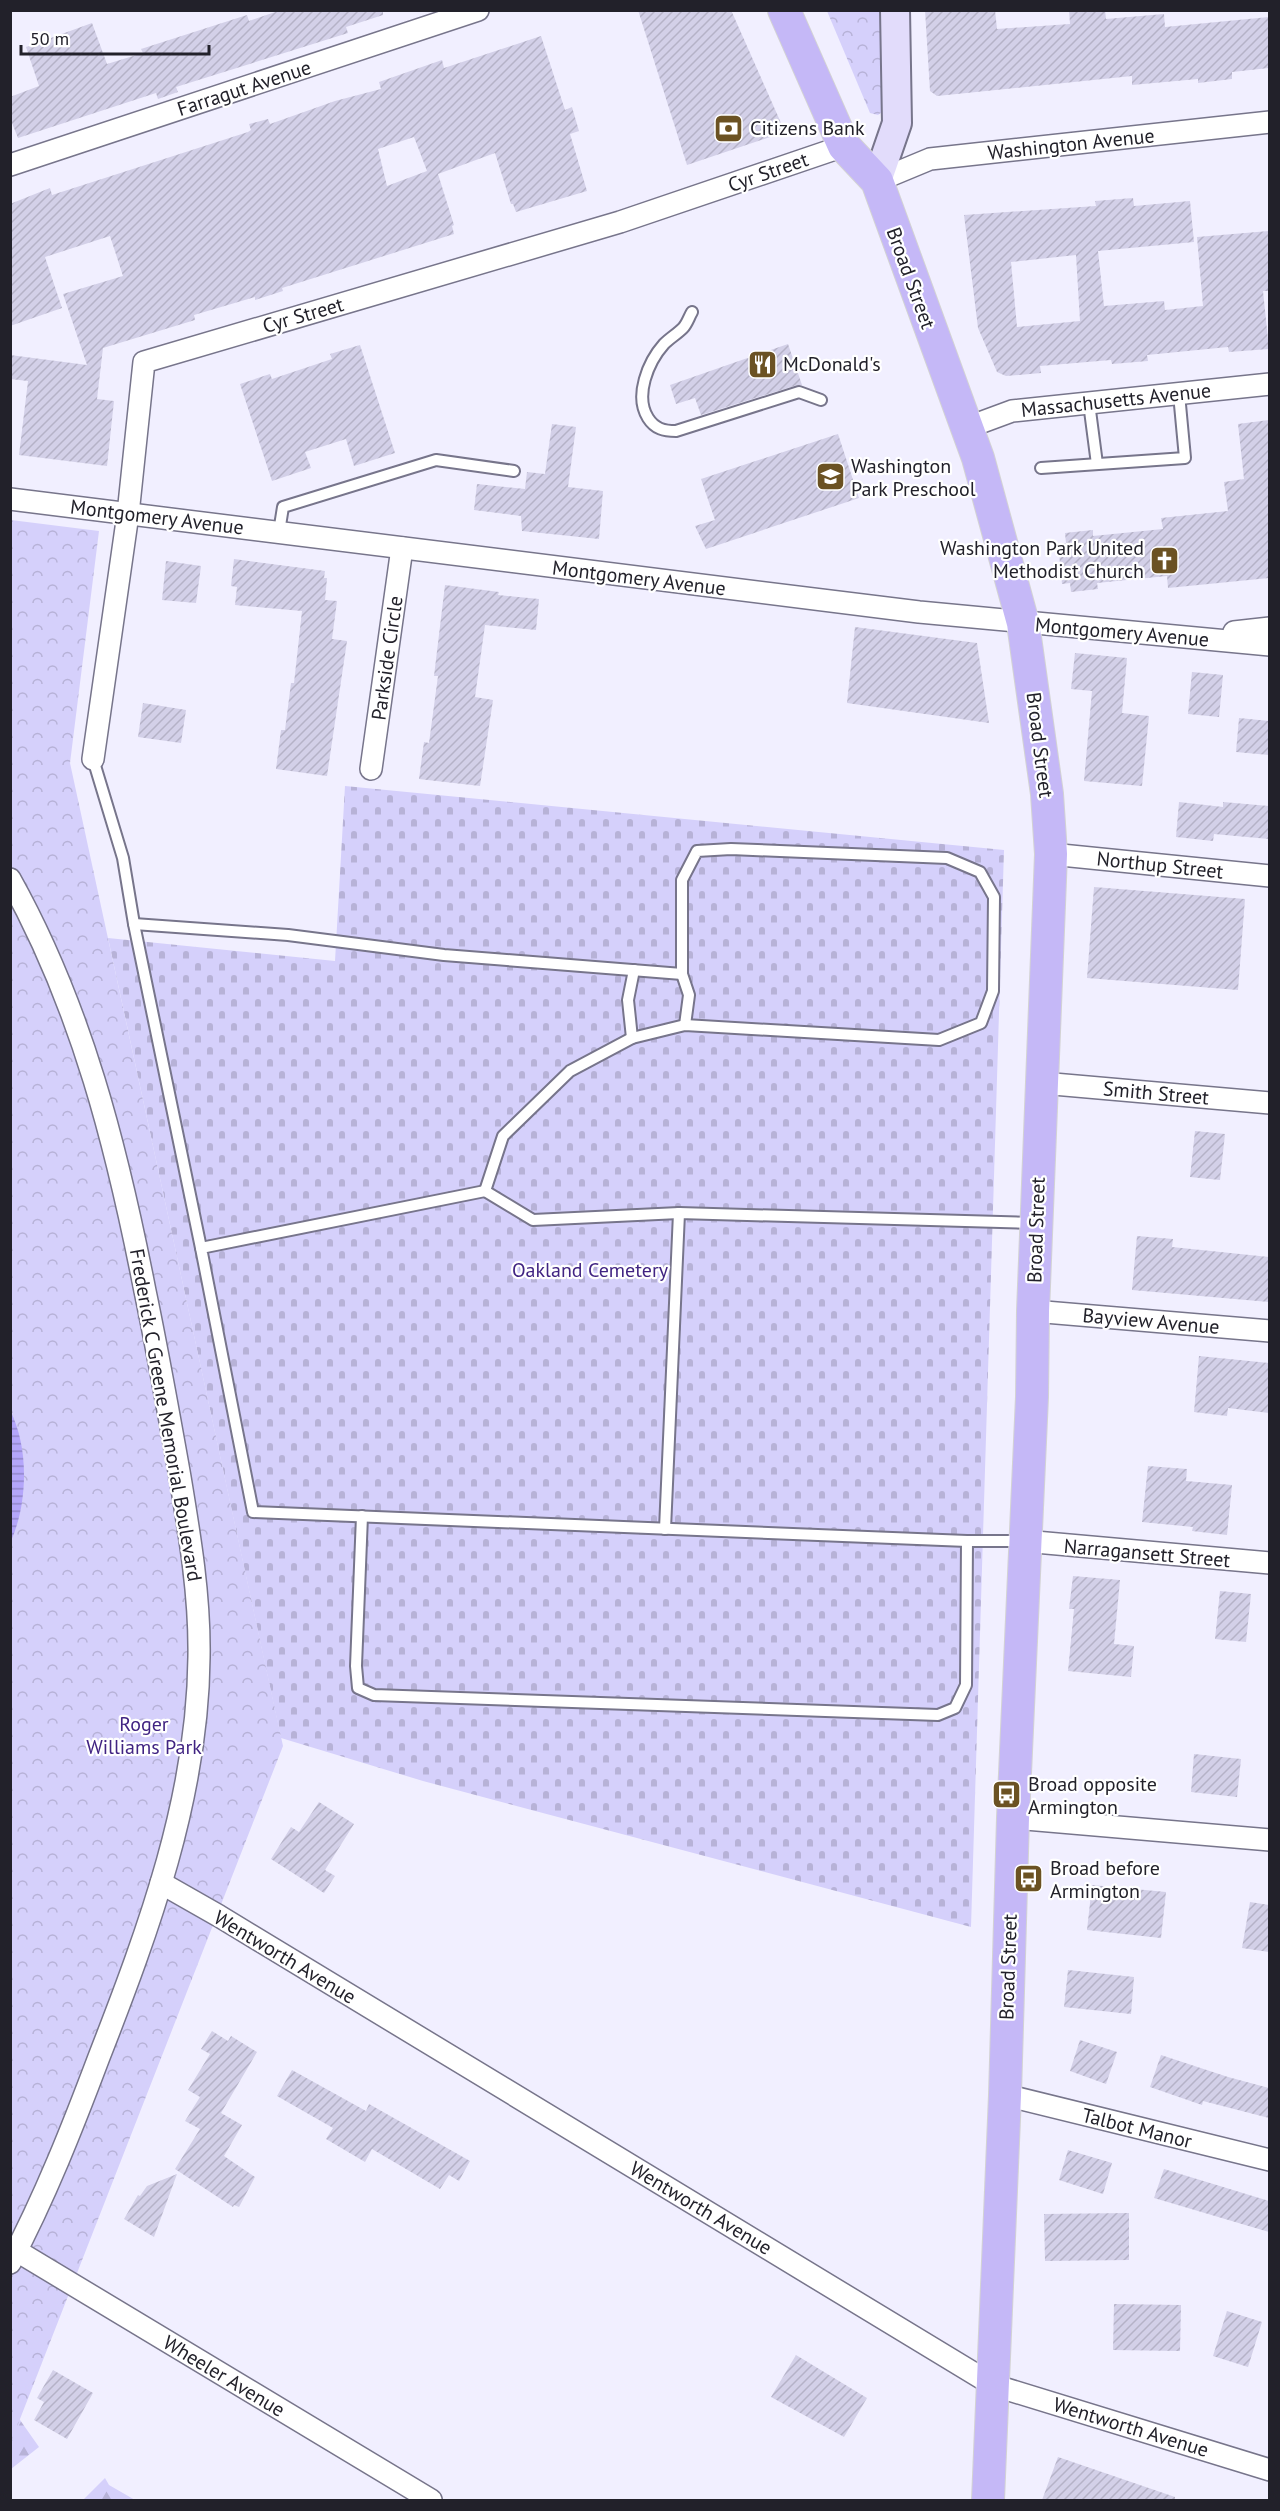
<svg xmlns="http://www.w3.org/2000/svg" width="1280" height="2511" font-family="'PT Sans',sans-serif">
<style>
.forest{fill:url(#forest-firs)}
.cemetery{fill:url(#cemetery-stones)}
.park{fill:url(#park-crowns)}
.water{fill:url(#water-rules)}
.building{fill:url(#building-hatch);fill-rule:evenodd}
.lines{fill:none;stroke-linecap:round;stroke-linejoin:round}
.service-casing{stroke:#77758b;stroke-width:14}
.minor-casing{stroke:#77758b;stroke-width:24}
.secondary-casing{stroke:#77758b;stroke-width:32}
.primary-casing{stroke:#d3d3d4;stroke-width:34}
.service{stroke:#fff;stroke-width:10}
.minor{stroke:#fff;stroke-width:21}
.secondary{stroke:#e2dcfb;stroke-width:28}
.primary{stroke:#c5b8f7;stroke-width:32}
.labels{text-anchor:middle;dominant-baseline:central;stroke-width:4.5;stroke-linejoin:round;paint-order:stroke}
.street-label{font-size:20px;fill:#22212a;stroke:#fff}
.poi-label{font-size:20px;fill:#22212a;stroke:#fff;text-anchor:start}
.park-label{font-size:20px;fill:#402382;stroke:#fff}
</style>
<defs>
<pattern id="forest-firs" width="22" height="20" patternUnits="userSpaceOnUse" patternTransform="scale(1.5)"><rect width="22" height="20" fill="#d5d0fb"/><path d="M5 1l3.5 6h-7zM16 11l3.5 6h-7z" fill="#b7b2d7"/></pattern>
<pattern id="cemetery-stones" width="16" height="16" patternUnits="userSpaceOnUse" patternTransform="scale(1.5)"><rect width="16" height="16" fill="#d5d0fb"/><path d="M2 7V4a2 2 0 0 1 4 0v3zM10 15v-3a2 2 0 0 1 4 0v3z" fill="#b7b2d7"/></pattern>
<pattern id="park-crowns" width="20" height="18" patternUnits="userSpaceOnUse" patternTransform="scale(1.5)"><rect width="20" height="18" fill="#d5d0fb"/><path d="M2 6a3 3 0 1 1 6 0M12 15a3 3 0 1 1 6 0" fill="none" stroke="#b7b2d7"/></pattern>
<pattern id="water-rules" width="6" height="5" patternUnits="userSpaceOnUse" patternTransform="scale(1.5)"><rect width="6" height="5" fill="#b4a6fa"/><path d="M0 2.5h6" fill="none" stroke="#9287cb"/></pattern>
<pattern id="building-hatch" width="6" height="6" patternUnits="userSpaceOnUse" patternTransform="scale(1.5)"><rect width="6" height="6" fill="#d3d0e8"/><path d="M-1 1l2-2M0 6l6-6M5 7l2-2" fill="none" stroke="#b5b2c7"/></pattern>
</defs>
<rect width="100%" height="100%" fill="#f1efff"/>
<g class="forest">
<path d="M 11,2371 L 13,2410 L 39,2447 L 11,2469 Z"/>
<path d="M 105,2478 L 109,2485 L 135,2500 L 83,2500 Z"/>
</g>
<path class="cemetery" d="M 345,786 L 1004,850 L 971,1927 L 423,1781 L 281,1738 L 108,938 L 335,961 Z"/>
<g class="park">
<path d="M 827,11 L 882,11 L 886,109 L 878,115 L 870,113 Z"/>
<path d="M 11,520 L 99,531 L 70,763 L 283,1746 L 11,2442 Z"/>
</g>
<path class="water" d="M 10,1410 C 29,1448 28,1502 11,1541 Z"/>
<g class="building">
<path d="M 281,10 L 383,10 L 383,15 L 346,27 L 348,33 L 176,87 L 178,92 L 158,99 L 156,93 L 18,138 L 10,118 L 10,97 L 39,86 L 26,47 L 92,23 L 107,64 L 143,53 L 141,49 L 247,15 L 249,21 Z"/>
<path d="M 638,10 L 731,10 L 785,132 L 687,165 Z"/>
<path d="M 925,10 L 995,10 L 997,29 L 1070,24 L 1069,10 L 1105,10 L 1106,19 L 1164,14 L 1165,27 L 1269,17 L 1269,68 L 1232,72 L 1232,79 L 1198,83 L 1198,79 L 1132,85 L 1132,76 L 937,96 L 930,91 Z"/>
<path d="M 541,36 L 565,110 L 572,107 L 579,131 L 570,134 L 587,191 L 516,212 L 513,204 L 511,204 L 495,153 L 438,174 L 454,225 L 452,226 L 454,234 L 282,288 L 283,291 L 255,300 L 255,297 L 194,315 L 195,320 L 103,348 L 97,399 L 114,401 L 107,466 L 19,455 L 28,381 L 10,379 L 10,355 L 87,365 L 63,294 L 123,276 L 110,236 L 45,257 L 62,308 L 10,326 L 10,204 L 50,188 L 52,195 L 248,132 L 251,130 L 249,124 L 268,119 L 270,124 L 335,101 L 381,89 L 379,82 L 442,60 L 444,68 ZM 414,137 L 427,171 L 387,186 L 378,149 Z"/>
<path d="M 1133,198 L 1134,206 L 1190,201 L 1194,242 L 1098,251 L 1104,306 L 1164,301 L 1165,310 L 1203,306 L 1197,237 L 1269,231 L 1269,291 L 1263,291 L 1269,349 L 1229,352 L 1228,347 L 1147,355 L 1148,361 L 1112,364 L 1111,360 L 1040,366 L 1041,373 L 1006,376 L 997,372 L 978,328 L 964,215 L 1096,206 L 1095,201 ZM 1076,255 L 1080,321 L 1017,327 L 1011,262 Z"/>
<path d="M 788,344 L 802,385 L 797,385 L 701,415 L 695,398 L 676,404 L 670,385 Z"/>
<path d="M 360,345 L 395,453 L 354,466 L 346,439 L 305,452 L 311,468 L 272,481 L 240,384 L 270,374 L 272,379 L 332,359 L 330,354 Z"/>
<path d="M 1269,420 L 1269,578 L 1168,588 L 1167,576 L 1097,583 L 1098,589 L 1071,592 L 1070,583 L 1062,584 L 1058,543 L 1066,543 L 1065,533 L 1093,530 L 1093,536 L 1163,529 L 1161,518 L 1228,511 L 1224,482 L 1244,479 L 1238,424 Z"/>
<path d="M 552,424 L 576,427 L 568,487 L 603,491 L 599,539 L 522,531 L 521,516 L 474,510 L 477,484 L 525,489 L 527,472 L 545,474 Z"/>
<path d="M 838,434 L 859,498 L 706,549 L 695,526 L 715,520 L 701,479 Z"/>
<path d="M 234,559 L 325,571 L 324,578 L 327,578 L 325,600 L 337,601 L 332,639 L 347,641 L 327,776 L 276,769 L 281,730 L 285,730 L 291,683 L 294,683 L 302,611 L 235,605 L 237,587 L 231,586 Z"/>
<path d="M 166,561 L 201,566 L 196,603 L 162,600 Z"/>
<path d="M 445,585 L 499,592 L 498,595 L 539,599 L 536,630 L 485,625 L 475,697 L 493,700 L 480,786 L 419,779 L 424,742 L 429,743 L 438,676 L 434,676 Z"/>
<path d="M 855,627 L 977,643 L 989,723 L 847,703 Z"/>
<path d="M 1075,653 L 1127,658 L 1122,713 L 1149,716 L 1142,786 L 1084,781 L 1092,691 L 1071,689 Z"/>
<path d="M 1192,672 L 1223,675 L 1219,717 L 1188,714 Z"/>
<path d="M 143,703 L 186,710 L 181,743 L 138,737 Z"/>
<path d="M 1239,718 L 1269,721 L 1269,755 L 1236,752 Z"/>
<path d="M 1179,802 L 1223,807 L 1223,802 L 1269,806 L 1269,839 L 1214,834 L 1213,841 L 1176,837 Z"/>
<path d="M 1094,887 L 1245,899 L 1238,990 L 1087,978 Z"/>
<path d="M 1195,1131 L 1225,1134 L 1220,1180 L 1190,1177 Z"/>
<path d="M 1137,1236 L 1173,1239 L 1172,1247 L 1269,1257 L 1269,1302 L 1132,1290 Z"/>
<path d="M 1199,1356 L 1269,1363 L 1269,1413 L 1228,1408 L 1227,1416 L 1194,1412 Z"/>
<path d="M 1148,1466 L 1187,1469 L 1186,1481 L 1232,1485 L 1227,1535 L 1192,1531 L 1193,1527 L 1142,1522 Z"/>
<path d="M 1073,1576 L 1120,1580 L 1114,1644 L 1134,1646 L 1131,1677 L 1068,1671 L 1074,1609 L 1069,1609 Z"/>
<path d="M 1220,1591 L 1251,1594 L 1246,1642 L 1215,1639 Z"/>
<path d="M 1194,1754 L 1241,1759 L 1237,1797 L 1191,1792 Z"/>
<path d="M 319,1802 L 354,1824 L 325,1870 L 335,1876 L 324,1893 L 271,1859 L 291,1827 L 299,1832 Z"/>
<path d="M 1092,1885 L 1166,1892 L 1161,1938 L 1087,1930 Z"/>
<path d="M 1250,1902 L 1269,1905 L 1269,1952 L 1242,1948 Z"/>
<path d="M 1068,1970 L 1134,1977 L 1131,2014 L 1064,2007 Z"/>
<path d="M 212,2031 L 228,2041 L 231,2036 L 257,2052 L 221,2113 L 242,2125 L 224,2156 L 255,2177 L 239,2207 L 234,2205 L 233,2207 L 175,2169 L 200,2129 L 185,2121 L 200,2097 L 188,2090 L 210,2054 L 201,2049 Z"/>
<path d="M 1080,2040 L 1117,2052 L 1106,2084 L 1070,2071 Z"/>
<path d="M 1161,2055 L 1228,2077 L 1269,2088 L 1269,2118 L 1203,2101 L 1202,2105 L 1150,2087 Z"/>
<path d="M 292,2070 L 366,2111 L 369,2104 L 470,2161 L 459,2181 L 449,2175 L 440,2189 L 372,2149 L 365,2162 L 326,2139 L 333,2128 L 277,2096 Z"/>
<path d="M 1068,2150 L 1112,2163 L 1103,2194 L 1059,2180 Z"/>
<path d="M 1164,2169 L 1269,2201 L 1269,2232 L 1154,2198 Z"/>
<path d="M 177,2174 L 154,2237 L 124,2219 L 138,2195 L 140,2196 L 147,2186 Z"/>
<path d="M 1129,2213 L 1129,2260 L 1045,2261 L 1044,2214 Z"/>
<path d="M 1114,2304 L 1181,2305 L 1180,2351 L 1113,2350 Z"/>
<path d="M 1227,2311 L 1262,2322 L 1248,2367 L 1213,2356 Z"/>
<path d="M 796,2355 L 867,2398 L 844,2437 L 771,2397 Z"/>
<path d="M 53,2370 L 93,2393 L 67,2439 L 34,2420 L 44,2402 L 37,2398 Z"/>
<path d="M 1058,2457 L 1175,2497 L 1175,2500 L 1042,2500 Z"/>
</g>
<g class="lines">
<defs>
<g id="service">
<path d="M 692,312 C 689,317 687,324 683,328 C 677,334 670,338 664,344 C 648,362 634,396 648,418 C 655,429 664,431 676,431 L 799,392 L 821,400"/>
<path d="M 1089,403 L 1097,464"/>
<path d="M 1041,468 L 1185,458 L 1179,394"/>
<path d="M 279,532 L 283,507 L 436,460 L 514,471"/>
<path d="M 93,759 L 123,858 L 134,924 L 201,1248"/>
<path d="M 134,924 L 288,935 L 444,955 L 682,974 L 682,880 L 697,851 L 731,849 L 947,858 L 980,872 L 994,897 L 993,991 L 981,1023 L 939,1040 L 685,1025 L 632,1038 L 570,1071 L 503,1136 L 485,1191 L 533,1220 L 679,1213 L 1034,1223"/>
<path d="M 682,974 L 689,995 L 685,1025"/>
<path d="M 632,1038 L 628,1000 L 634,970"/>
<path d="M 485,1191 L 201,1248 L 253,1512 L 967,1541 L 1024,1541"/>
<path d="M 362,1516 L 356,1666 L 358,1688 L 374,1695 L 938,1715 L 955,1708 L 966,1685 L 967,1541"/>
<path d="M 665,1529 L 679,1213"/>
</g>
<g id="minor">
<path d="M 10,165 L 478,10"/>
<path d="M 877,181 L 930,159 L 1270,122"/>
<path d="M 966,428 L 1012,411 L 1270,384"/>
<path d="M 10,499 L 919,612 L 1270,645"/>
<path d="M 1234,632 L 1270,628"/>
<path d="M 93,759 L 128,514 L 144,362 L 620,222 L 844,146"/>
<path d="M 371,769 L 402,548"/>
<path d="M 1051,854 L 1270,876"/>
<path d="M 10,879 C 82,1008 117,1148 145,1291 C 158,1353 169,1415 180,1477 C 190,1537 200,1597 199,1657 C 198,1796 149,1929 99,2057 C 73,2126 45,2197 10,2263"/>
<path d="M 1042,1083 L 1270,1103"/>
<path d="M 1033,1311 L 1270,1331"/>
<path d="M 1024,1541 L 1270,1563"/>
<path d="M 1013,1818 L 1270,1840"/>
<path d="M 161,1883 L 219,1916 L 993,2385 L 1270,2470"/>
<path d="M 1005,2095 L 1270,2160"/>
<path d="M 17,2251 L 431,2500"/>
</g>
<path id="secondary" d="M 877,181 L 897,123 L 895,10"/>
<path id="primary" d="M 784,10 L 844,146 L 877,181 L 978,458 L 1023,623 L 1047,794 L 1051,854 L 1033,1311 L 1032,1397 L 1013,1818 L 1005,2095 L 988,2500"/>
</defs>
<use href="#service" class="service-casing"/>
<use href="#minor" class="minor-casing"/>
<use href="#secondary" class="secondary-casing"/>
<use href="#primary" class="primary-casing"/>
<use href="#service" class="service"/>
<use href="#minor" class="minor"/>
<use href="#secondary" class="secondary"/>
<use href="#primary" class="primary"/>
</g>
<defs>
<symbol id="bank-square" viewBox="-11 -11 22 22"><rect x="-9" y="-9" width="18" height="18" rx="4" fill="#6b5223" stroke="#fff"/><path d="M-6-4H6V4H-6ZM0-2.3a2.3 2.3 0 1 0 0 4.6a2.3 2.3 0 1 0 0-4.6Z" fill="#fff"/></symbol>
<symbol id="restaurant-square" viewBox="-11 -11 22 22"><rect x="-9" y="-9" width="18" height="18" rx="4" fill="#6b5223" stroke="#fff"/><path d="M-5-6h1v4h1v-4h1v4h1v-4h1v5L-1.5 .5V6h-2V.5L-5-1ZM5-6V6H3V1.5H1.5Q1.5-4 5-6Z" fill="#fff"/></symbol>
<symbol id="school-square" viewBox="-11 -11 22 22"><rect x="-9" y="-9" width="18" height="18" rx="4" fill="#6b5223" stroke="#fff"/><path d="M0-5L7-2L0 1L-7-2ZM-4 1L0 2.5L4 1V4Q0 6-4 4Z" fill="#fff"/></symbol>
<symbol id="church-square" viewBox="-11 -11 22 22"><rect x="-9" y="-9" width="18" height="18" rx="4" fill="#6b5223" stroke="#fff"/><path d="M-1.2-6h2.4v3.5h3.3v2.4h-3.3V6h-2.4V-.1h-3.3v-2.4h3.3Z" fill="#fff"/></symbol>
<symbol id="bus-square" viewBox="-11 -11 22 22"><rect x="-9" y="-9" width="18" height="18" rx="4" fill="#6b5223" stroke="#fff"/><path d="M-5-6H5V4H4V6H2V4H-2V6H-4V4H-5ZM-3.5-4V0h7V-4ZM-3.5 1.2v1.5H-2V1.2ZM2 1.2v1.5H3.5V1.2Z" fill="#fff"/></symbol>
</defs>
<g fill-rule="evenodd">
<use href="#bank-square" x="712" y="112" width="33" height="33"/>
<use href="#restaurant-square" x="746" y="348" width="33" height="33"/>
<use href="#school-square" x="814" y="460" width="33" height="33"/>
<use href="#church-square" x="1148" y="544" width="33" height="33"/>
<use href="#bus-square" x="990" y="1778" width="33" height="33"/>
<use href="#bus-square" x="1012" y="1862" width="33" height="33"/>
</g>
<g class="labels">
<g class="street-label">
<text transform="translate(244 88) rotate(-18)">Farragut Avenue</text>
<text transform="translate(1071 144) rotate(-6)">Washington Avenue</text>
<text transform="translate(768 172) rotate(-19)">Cyr Street</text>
<text transform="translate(911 278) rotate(70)">Broad Street</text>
<text transform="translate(303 315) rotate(-16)">Cyr Street</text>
<text transform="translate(1116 400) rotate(-6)">Massachusetts Avenue</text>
<text transform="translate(157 517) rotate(7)">Montgomery Avenue</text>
<text transform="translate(639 578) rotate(7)">Montgomery Avenue</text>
<text transform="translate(1122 632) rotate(5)">Montgomery Avenue</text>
<text transform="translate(387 658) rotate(-82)">Parkside Circle</text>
<text transform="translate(1040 745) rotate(83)">Broad Street</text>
<text transform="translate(1160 865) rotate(6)">Northup Street</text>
<text transform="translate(1156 1093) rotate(5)">Smith Street</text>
<text transform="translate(1036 1230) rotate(-88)">Broad Street</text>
<text transform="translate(1151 1321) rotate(5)">Bayview Avenue</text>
<text transform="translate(166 1415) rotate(80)">Frederick C Greene Memorial Boulevard</text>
<text transform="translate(1147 1553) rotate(5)">Narragansett Street</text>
<text transform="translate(285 1957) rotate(31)">Wentworth Avenue</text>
<text transform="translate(1008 1967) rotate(-88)">Broad Street</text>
<text transform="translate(1137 2128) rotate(14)">Talbot Manor</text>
<text transform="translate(701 2208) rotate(31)">Wentworth Avenue</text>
<text transform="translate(224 2376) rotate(31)">Wheeler Avenue</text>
<text transform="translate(1131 2427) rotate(17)">Wentworth Avenue</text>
</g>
<g class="poi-label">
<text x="750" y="128">Citizens Bank</text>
<text x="783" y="364">McDonald's</text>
<text x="851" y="466">Washington<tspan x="851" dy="23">Park Preschool</tspan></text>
<text x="1144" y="548" text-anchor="end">Washington Park United<tspan x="1144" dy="23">Methodist Church</tspan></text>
<text x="1028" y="1784">Broad opposite<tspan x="1028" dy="23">Armington</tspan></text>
<text x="1050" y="1868">Broad before<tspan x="1050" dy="23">Armington</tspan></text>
</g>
<g class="park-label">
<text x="590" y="1270">Oakland Cemetery</text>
<text x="144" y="1724">Roger<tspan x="144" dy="23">Williams Park</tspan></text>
</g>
</g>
<rect width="1280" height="2511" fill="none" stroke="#22212a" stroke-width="24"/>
<path d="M21 45v9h188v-9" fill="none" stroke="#22212a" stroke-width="3"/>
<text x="30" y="45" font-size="18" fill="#22212a" stroke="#ffffff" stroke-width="4.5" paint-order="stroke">50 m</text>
</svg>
